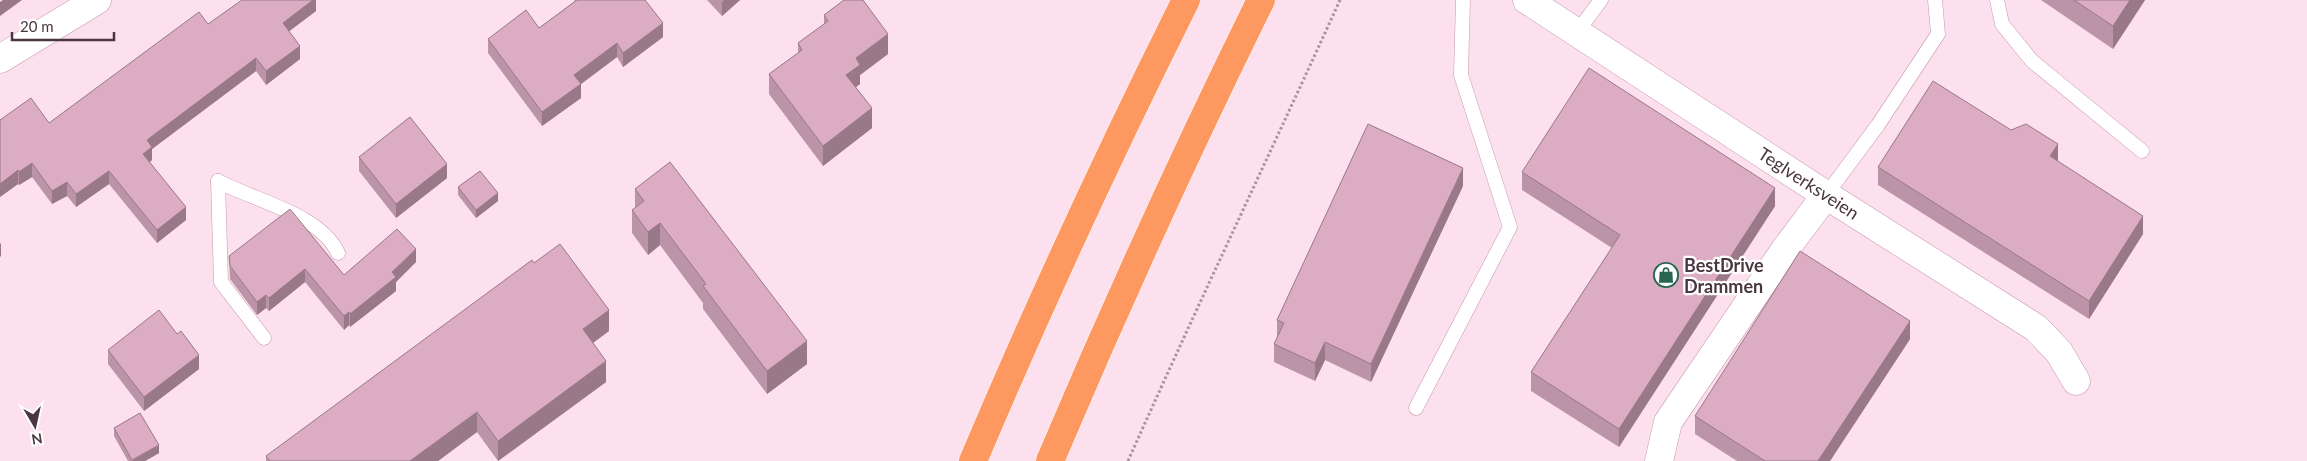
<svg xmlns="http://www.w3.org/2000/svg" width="2307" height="461" font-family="Lato,sans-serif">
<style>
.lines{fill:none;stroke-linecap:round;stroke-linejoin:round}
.service-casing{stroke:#c597ad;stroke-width:15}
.minor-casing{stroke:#c597ad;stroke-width:29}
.motorway-casing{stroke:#fff;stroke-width:29}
.path{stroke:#aa929d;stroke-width:3;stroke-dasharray:2.5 2.5;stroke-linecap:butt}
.service{stroke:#fff;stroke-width:14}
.minor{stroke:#fff;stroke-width:28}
.motorway{stroke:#fd9861;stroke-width:28}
.wall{fill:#bc94a7}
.shaded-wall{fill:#997888}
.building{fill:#dbacc2;stroke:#997888}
.labels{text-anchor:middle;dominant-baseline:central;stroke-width:4.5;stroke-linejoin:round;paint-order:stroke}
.street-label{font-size:18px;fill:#49363f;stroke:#fff}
.poi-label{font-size:18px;font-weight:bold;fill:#49363f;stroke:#fff;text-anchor:start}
</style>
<rect width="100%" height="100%" fill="#fde0ed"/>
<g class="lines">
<defs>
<g id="service">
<path d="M 1997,0 L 2002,24 L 2032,61 L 2142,151"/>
<path d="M 1577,32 L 1601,0"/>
<path d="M 218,181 L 221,282 L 264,338"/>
<path d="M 218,181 C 255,201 320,214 338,253"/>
<path d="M 1826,195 L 1878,125 L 1938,34 L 1935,0"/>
<path d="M 1416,408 L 1510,227 L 1461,75 L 1463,0"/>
</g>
<g id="minor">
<path d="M 1527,0 L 1826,195 L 2036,328 L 2059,352 L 2076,381"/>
<path d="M 0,59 L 97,0"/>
<path d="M 1659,461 L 1668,422 L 1784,251 L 1826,195"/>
</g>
<g id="motorway">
<path d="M 973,461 C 1039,305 1110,152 1186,0"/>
<path d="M 1050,461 C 1116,305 1186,152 1261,0"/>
</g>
</defs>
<use href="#service" class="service-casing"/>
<use href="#minor" class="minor-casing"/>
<use href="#motorway" class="motorway-casing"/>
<path class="path" d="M 1128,461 C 1197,306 1270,154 1340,0"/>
<use href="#service" class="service"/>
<use href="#minor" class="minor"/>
<use href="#motorway" class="motorway"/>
</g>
<g class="wall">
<path d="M 316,0 L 316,11 L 289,31 L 300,59 L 266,85 L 256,71 L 152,149 L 152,160 L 150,162 L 186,220 L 157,243 L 109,184 L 76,207 L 67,196 L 52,204 L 32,177 L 19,185 L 18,184 L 0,197 L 0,120 L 49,123 L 208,24 Z"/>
<path d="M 574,0 L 645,0 L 663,37 L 623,67 L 617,57 L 581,84 L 581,98 L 542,126 L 488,53 L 488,39 L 539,28 L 575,1 Z"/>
<path d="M 707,0 L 740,0 L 722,16 Z"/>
<path d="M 2041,0 L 2145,0 L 2113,49 Z"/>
<path d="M 824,15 L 888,54 L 860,75 L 860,84 L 856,87 L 872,128 L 823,166 L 769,94 L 769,74 L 798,53 L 798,43 L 824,25 Z"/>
<path d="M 359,157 L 447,178 L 396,218 L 359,171 Z"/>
<path d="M 2058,161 L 2143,234 L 2089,319 L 1878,185 L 1878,167 Z"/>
<path d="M 1522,172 L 1775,206 L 1619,447 L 1531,391 L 1531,372 L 1612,248 L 1522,190 Z"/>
<path d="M 1463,186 L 1371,382 L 1325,360 L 1315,381 L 1274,362 L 1274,344 L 1277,338 L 1277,320 Z"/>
<path d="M 458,187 L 498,201 L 476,218 L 458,195 Z"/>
<path d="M 635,189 L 807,364 L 767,394 L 703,309 L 703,303 L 660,245 L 648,255 L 632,233 L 632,210 L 635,208 Z"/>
<path d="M 229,256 L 344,275 L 416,262 L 396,282 L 396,291 L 350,327 L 349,325 L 344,330 L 305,282 L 269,311 L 266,308 L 257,315 L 230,279 Z"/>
<path d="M 534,263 L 609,331 L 593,343 L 606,382 L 498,461 L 477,432 L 438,461 L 266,461 L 266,456 Z"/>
<path d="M 177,334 L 199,369 L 144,411 L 108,364 L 108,350 Z"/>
<path d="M 1910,339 L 1830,461 L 1737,461 L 1695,434 L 1695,416 Z"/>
<path d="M 114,428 L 159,453 L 145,461 L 128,461 L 114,436 Z"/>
</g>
<g class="shaded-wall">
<path d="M 3,0 L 22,0 L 0,16 L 0,2 Z"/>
<path d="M 313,0 L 316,0 L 316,11 L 283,36 L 283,23 Z"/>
<path d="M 724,0 L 740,0 L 722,16 L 722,2 Z"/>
<path d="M 2130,0 L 2145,0 L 2113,49 L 2113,26 Z"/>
<path d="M 663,23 L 663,37 L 623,67 L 623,53 Z"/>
<path d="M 888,34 L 888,54 L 860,75 L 860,84 L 846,94 L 846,75 L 856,58 Z"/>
<path d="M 617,43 L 617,57 L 581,84 L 581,98 L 542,126 L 542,112 L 574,75 Z"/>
<path d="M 300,46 L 300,59 L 266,85 L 266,71 Z"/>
<path d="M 256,58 L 256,71 L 152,149 L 152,160 L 143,167 L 143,154 L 147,140 Z"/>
<path d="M 872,108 L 872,128 L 823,166 L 823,146 Z"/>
<path d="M 2058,144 L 2058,162 L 2050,156 Z"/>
<path d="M 32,163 L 32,177 L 19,185 L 19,172 Z"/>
<path d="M 447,164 L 447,178 L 396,218 L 396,204 Z"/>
<path d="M 1463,168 L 1463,186 L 1371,382 L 1371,364 Z"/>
<path d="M 18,170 L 18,184 L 0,197 L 0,184 Z"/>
<path d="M 109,171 L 109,184 L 76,207 L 76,194 Z"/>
<path d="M 67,182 L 67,196 L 52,204 L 52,191 Z"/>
<path d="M 1775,188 L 1775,206 L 1619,447 L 1619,429 Z"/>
<path d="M 498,193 L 498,201 L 476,218 L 476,210 Z"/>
<path d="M 186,207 L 186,220 L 157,243 L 157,230 Z"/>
<path d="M 2143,216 L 2143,234 L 2089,319 L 2089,301 Z"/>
<path d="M 660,223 L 660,245 L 648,255 L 648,232 Z"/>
<path d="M 1,243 L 1,256 L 0,257 L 0,244 Z"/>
<path d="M 416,249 L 416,262 L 396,282 L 396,291 L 350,327 L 350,314 Z"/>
<path d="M 305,269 L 305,282 L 269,311 L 269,298 Z"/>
<path d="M 266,295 L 266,308 L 257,315 L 257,302 Z"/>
<path d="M 609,310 L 609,331 L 583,350 L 583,329 Z"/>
<path d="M 349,312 L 349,325 L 344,330 L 344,316 Z"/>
<path d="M 1910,321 L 1910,339 L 1830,461 L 1818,461 Z"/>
<path d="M 807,341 L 807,364 L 767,394 L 767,371 Z"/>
<path d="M 1325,342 L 1325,360 L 1315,381 L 1315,363 Z"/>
<path d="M 199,355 L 199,369 L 144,411 L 144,397 Z"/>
<path d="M 606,361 L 606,382 L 498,461 L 498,441 Z"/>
<path d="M 477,412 L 477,432 L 438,461 L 410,461 Z"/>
<path d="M 159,445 L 159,453 L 145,461 L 132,461 Z"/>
</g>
<g class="building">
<path d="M 242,0 L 313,0 L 283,23 L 300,46 L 266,71 L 256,58 L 147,140 L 152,147 L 143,154 L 186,207 L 157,230 L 109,171 L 76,194 L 67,182 L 52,191 L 32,163 L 19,172 L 18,170 L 0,184 L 0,120 L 31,98 L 49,123 L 199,12 L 208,24 Z"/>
<path d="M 577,0 L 645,0 L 663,23 L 623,53 L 617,43 L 574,75 L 581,84 L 542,112 L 488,39 L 526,10 L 539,28 Z"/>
<path d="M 844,0 L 863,0 L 888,34 L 856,58 L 860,65 L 846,75 L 872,108 L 823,146 L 769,74 L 802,50 L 798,43 L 828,21 L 824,15 Z"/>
<path d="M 2074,0 L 2130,0 L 2113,26 Z"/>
<path d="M 1589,68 L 1775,188 L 1619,429 L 1531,372 L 1620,235 L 1522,172 Z"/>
<path d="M 1933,81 L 2011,130 L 2026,124 L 2058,144 L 2050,156 L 2143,216 L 2089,301 L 1878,167 Z"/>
<path d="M 410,117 L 447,164 L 396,204 L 359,157 Z"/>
<path d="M 1368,124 L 1463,168 L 1371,364 L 1325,342 L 1315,363 L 1274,344 L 1284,323 L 1277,320 Z"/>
<path d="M 670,162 L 807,341 L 767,371 L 703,286 L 706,284 L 660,223 L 648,232 L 632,210 L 644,201 L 635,189 Z"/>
<path d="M 480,171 L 498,193 L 476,210 L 458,187 Z"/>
<path d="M 290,209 L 344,275 L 397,229 L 416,249 L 392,272 L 396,277 L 350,314 L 349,312 L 344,316 L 305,269 L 269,298 L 266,295 L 257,302 L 230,266 L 229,256 Z"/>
<path d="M 560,244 L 609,310 L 583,329 L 606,361 L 498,441 L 477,412 L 410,461 L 270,461 L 266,456 L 532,260 L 534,263 Z"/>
<path d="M 1800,251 L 1910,321 L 1818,461 L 1765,461 L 1695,416 Z"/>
<path d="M 159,310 L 177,334 L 181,331 L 199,355 L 144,397 L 108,350 Z"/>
<path d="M 140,413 L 159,445 L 132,460 L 114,428 Z"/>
</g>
<defs>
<symbol id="shop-ring" viewBox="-11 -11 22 22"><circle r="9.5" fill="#fff" stroke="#296652" stroke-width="1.5"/><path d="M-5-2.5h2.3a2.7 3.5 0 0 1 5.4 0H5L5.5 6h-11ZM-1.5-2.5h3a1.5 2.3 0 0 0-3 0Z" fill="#296652"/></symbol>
</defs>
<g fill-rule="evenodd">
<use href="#shop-ring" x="1652" y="261" width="28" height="28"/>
</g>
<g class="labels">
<g class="street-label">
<text transform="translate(1809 183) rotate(33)">Teglverksveien</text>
</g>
<g class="poi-label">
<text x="1684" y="265">BestDrive<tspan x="1684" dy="21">Drammen</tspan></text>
</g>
</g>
<g transform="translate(35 426) rotate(171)" stroke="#ffffff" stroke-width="4" paint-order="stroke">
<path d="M0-4L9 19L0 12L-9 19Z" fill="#49363f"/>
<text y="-8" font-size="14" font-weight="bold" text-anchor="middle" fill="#49363f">N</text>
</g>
<path d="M12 32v8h102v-8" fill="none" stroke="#49363f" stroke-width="2.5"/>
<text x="20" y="32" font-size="15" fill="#49363f" stroke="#ffffff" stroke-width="4" paint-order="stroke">20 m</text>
</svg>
